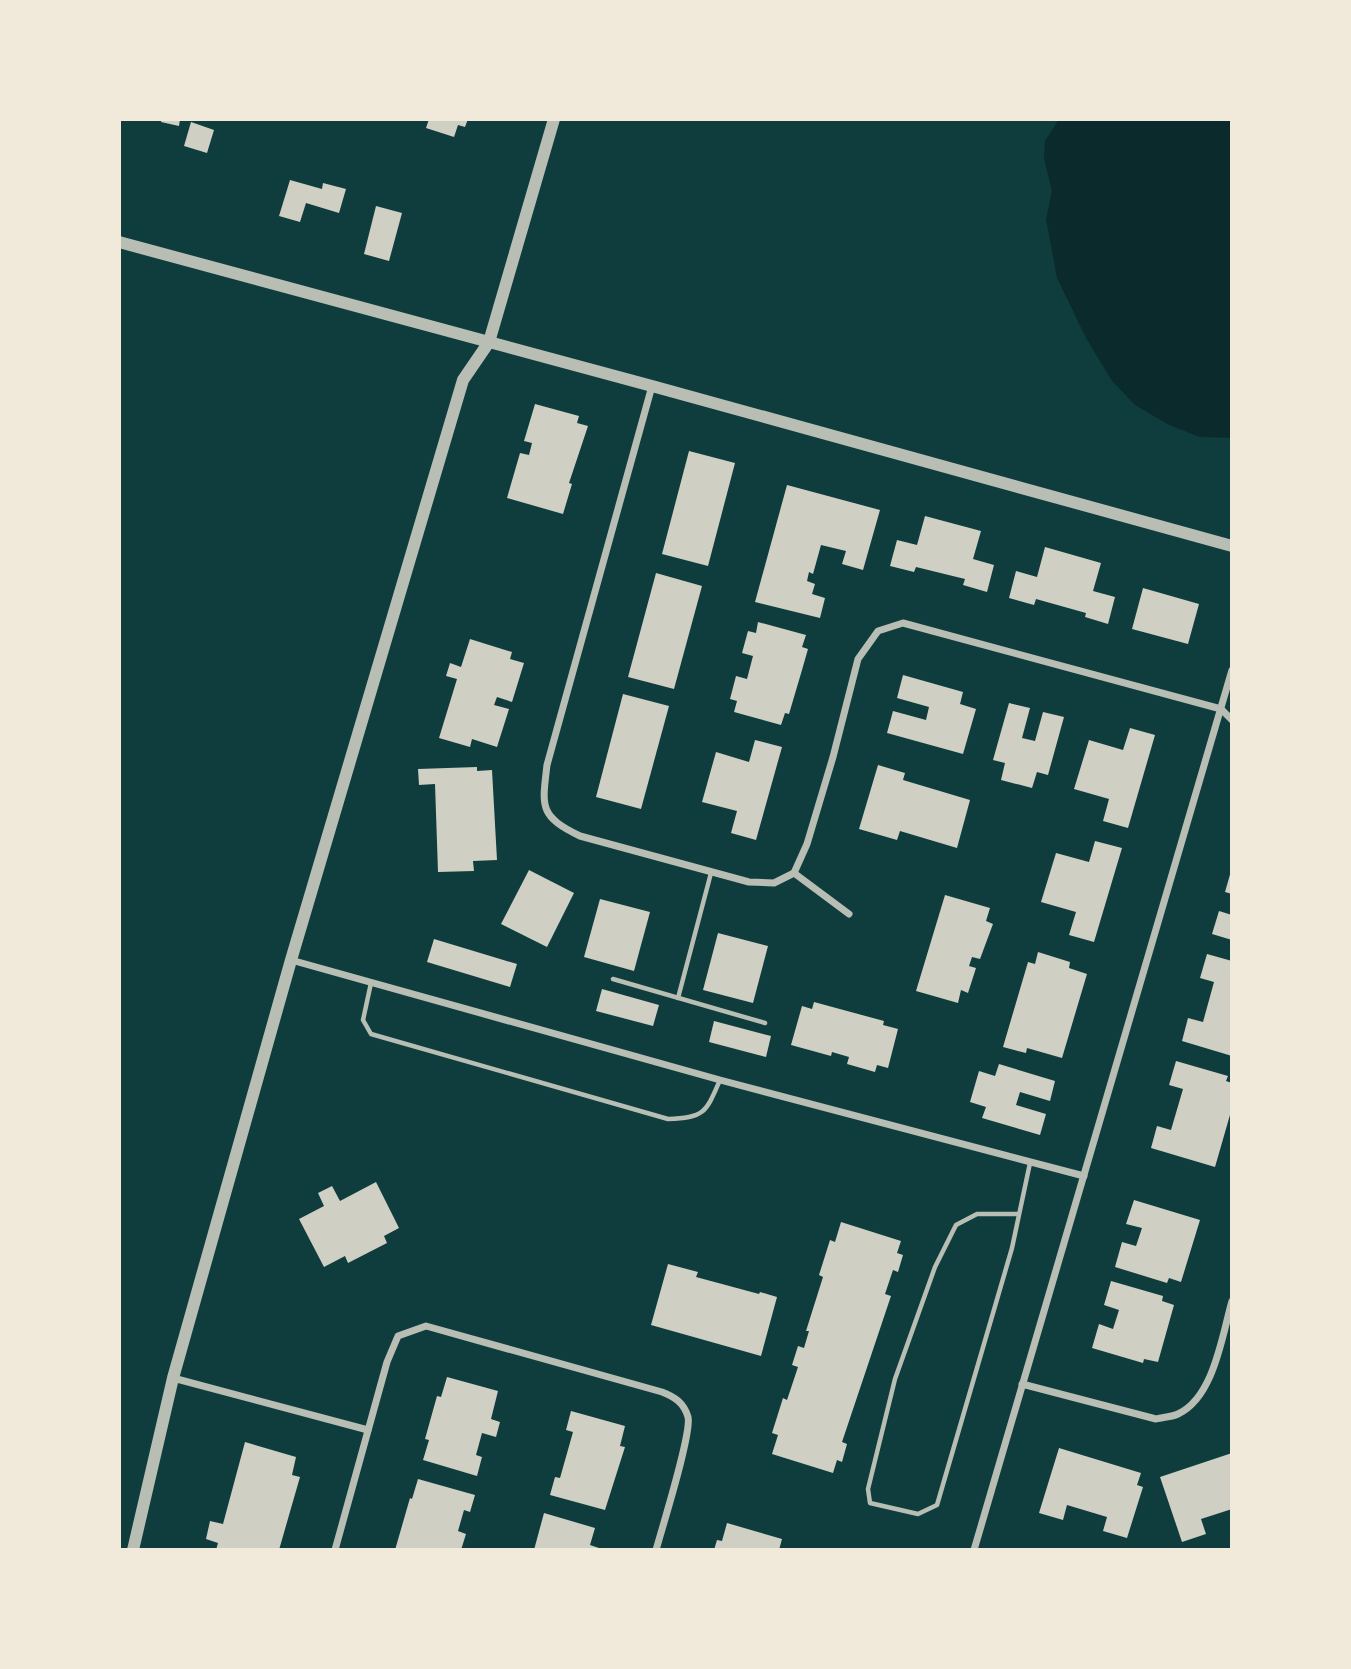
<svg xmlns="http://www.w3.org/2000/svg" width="1351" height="1669" font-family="Inter,sans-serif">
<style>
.water{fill:#0a2a2b}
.building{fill:#cfcfc3}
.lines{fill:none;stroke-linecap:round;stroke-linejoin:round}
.service{stroke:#b8beb3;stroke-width:4.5}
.minor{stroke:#b8beb3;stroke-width:7}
.tertiary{stroke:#b8beb3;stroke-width:12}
</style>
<rect width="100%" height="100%" fill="#0f3d3e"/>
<path class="water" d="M 1059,119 L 1232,119 L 1232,438 L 1200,437 L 1169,425 L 1135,405 L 1112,381 L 1086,338 L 1057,278 L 1046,219 L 1052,191 L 1044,159 L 1045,141 Z"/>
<g class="building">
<path d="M 162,119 L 180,119 L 179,126 L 161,122 Z"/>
<path d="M 429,119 L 468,119 L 465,127 L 458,125 L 454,137 L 426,128 Z"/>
<path d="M 191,122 L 214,130 L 207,153 L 184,146 Z"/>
<path d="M 290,180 L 322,189 L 323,183 L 346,189 L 339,213 L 306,203 L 300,222 L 279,216 Z"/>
<path d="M 376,206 L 402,213 L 389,261 L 364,254 Z"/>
<path d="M 535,404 L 579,416 L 577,423 L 588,426 L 569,483 L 572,484 L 563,514 L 507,498 L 520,453 L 529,455 L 532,443 L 524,441 Z"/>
<path d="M 689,451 L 735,463 L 708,566 L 662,554 Z"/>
<path d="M 787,485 L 880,510 L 863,570 L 842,564 L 846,551 L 821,545 L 813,574 L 809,572 L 807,581 L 815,584 L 812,594 L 825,598 L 820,618 L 755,602 Z"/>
<path d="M 925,516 L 981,531 L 973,559 L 994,565 L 987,592 L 963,585 L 965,579 L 916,567 L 914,572 L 890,566 L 897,540 L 917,545 Z"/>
<path d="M 1045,547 L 1101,563 L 1093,591 L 1115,597 L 1108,624 L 1085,617 L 1086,613 L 1036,599 L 1034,605 L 1009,598 L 1016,571 L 1037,577 Z"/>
<path d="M 656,573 L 702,586 L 674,689 L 628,677 Z"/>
<path d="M 1143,588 L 1199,604 L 1188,644 L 1132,629 Z"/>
<path d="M 758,622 L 806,635 L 802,647 L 808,649 L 802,670 L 789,714 L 785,713 L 781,725 L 734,712 L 737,701 L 730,699 L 736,676 L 747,679 L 753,656 L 742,653 L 748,631 L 756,633 Z"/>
<path d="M 470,639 L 512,652 L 510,659 L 524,663 L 512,702 L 497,697 L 494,705 L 509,709 L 497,747 L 472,739 L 470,747 L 439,738 L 457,679 L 446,676 L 450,663 L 461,667 Z"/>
<path d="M 903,675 L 963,692 L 960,704 L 976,709 L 963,754 L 887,733 L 893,711 L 926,720 L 929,707 L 897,698 Z"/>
<path d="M 623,694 L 669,706 L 641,809 L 596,797 Z"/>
<path d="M 1009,703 L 1030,708 L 1022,738 L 1035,741 L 1043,712 L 1064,717 L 1048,775 L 1037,772 L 1032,788 L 1001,780 L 1005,763 L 993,760 Z"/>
<path d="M 1130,728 L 1155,735 L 1128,828 L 1103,821 L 1109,799 L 1074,789 L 1089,740 L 1123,750 Z"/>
<path d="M 755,740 L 782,747 L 756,840 L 731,833 L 737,811 L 702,802 L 716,752 L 749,762 Z"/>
<path d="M 878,765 L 905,773 L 903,780 L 970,800 L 957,848 L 900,831 L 897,840 L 859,829 Z"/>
<path d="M 477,767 L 477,771 L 492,770 L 497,860 L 473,861 L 474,871 L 438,872 L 435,784 L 419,785 L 418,769 Z"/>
<path d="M 1095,841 L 1122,848 L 1094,942 L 1069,935 L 1076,912 L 1041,902 L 1056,853 L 1089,862 Z"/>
<path d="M 529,870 L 574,893 L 547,947 L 501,924 Z"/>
<path d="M 1231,871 L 1232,871 L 1232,894 L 1225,892 Z"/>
<path d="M 945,895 L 990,908 L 986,921 L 993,924 L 980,959 L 972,957 L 969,966 L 976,968 L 968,993 L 961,990 L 958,1003 L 916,991 Z"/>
<path d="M 600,899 L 650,912 L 634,971 L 584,957 Z"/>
<path d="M 1219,911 L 1232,915 L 1232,940 L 1212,934 Z"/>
<path d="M 718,933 L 768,946 L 753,1003 L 703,990 Z"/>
<path d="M 434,939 L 517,964 L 510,987 L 427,962 Z"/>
<path d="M 1038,952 L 1070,962 L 1069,968 L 1087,974 L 1062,1058 L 1027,1048 L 1026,1053 L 1003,1047 L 1028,962 L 1035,964 Z"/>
<path d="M 1207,954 L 1232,961 L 1232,1056 L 1182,1041 L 1188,1018 L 1203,1022 L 1214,982 L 1200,978 Z"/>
<path d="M 602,989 L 659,1005 L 653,1026 L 596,1011 Z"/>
<path d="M 814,1002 L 884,1021 L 883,1025 L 898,1029 L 888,1068 L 877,1065 L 875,1072 L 847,1064 L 849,1057 L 832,1052 L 831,1056 L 791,1045 L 802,1006 L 812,1009 Z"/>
<path d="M 714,1021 L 771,1036 L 766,1057 L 709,1042 Z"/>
<path d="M 1176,1061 L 1228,1076 L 1226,1081 L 1232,1083 L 1232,1108 L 1215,1167 L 1151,1148 L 1157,1126 L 1171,1130 L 1183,1089 L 1169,1085 Z"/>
<path d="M 999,1064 L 1055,1081 L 1050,1101 L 1020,1092 L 1016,1105 L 1046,1114 L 1040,1135 L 982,1118 L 986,1107 L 970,1102 L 979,1071 L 995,1076 Z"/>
<path d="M 376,1182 L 399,1228 L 384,1236 L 387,1243 L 348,1263 L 345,1256 L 324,1267 L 299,1219 L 324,1206 L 318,1193 L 332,1186 L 340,1201 Z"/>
<path d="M 1134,1200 L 1200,1220 L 1181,1282 L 1169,1278 L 1167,1283 L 1115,1267 L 1122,1242 L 1136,1246 L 1142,1228 L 1126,1224 Z"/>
<path d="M 841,1222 L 901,1241 L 897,1253 L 903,1255 L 898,1272 L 893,1270 L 885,1294 L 891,1296 L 842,1442 L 847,1444 L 842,1462 L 837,1460 L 833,1473 L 772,1454 L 778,1435 L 772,1433 L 783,1398 L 787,1400 L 798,1367 L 792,1365 L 798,1346 L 804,1348 L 809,1331 L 806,1331 L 823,1277 L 819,1275 L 830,1240 L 835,1242 Z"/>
<path d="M 668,1264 L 698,1272 L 696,1277 L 759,1294 L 760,1292 L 777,1297 L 761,1356 L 651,1325 Z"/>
<path d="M 1111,1281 L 1163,1296 L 1162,1301 L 1174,1305 L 1158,1362 L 1144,1359 L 1143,1363 L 1092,1348 L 1099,1324 L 1113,1329 L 1119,1310 L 1104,1305 Z"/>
<path d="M 447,1377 L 498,1391 L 491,1419 L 500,1422 L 496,1437 L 482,1433 L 476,1455 L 482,1457 L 477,1476 L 423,1460 L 429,1440 L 425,1439 L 437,1396 L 441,1397 Z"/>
<path d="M 571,1411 L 625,1426 L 620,1446 L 625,1447 L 605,1510 L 550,1495 L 555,1477 L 560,1478 L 573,1432 L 566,1430 Z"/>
<path d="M 245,1442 L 296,1457 L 292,1475 L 300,1477 L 279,1550 L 216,1550 L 218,1543 L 206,1539 L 210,1521 L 223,1524 Z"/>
<path d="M 1059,1448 L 1141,1473 L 1137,1485 L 1143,1487 L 1127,1538 L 1103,1531 L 1107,1517 L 1067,1505 L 1063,1520 L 1039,1513 Z"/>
<path d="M 1232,1453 L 1232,1509 L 1201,1519 L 1206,1534 L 1182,1542 L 1160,1477 Z"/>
<path d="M 418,1479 L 475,1495 L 470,1512 L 464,1510 L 458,1531 L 466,1534 L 461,1550 L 395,1550 L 410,1498 L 412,1499 Z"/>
<path d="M 544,1513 L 595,1528 L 590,1545 L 599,1548 L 599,1550 L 534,1550 Z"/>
<path d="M 727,1523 L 782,1539 L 779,1550 L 714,1550 L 717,1540 L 722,1541 Z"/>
</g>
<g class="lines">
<g class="service">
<path d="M 613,979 L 765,1023"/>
<path d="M 371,983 L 363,1020 L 371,1034 L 668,1119 C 705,1118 706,1112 720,1080"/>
<path d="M 678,998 L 711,873"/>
<path d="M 1018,1214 L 977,1214 L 956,1225 L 935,1267 L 895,1379 L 868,1489 L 870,1503 L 918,1514 L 937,1505 L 1012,1248 L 1030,1163"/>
</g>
<g class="minor">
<path d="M 652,386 L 547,765 C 542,807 539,816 580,836 L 749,882 L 774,883 L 794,873 L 807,844 L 833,757 L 858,659 L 878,631 L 903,623 L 1221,709 L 1232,720"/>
<path d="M 794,873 L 849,914"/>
<path d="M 291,960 L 720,1080 L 1084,1176"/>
<path d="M 173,1378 L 368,1430"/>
<path d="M 1022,1384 L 1156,1419 C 1163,1417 1172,1417 1178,1414 C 1214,1397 1222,1336 1232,1301"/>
<path d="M 335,1550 L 387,1362 L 398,1336 L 426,1326 L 662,1392 C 675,1397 684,1403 688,1417 C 692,1433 662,1528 656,1550"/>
<path d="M 974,1550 L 1232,670"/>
</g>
<g class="tertiary">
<path d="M 119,242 L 652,386 L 1232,546"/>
<path d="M 133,1550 L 173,1378 L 291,960 L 463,380 L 489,342 L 554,119"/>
</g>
</g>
<rect width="1351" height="1669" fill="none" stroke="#f1e9da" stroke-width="242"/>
</svg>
